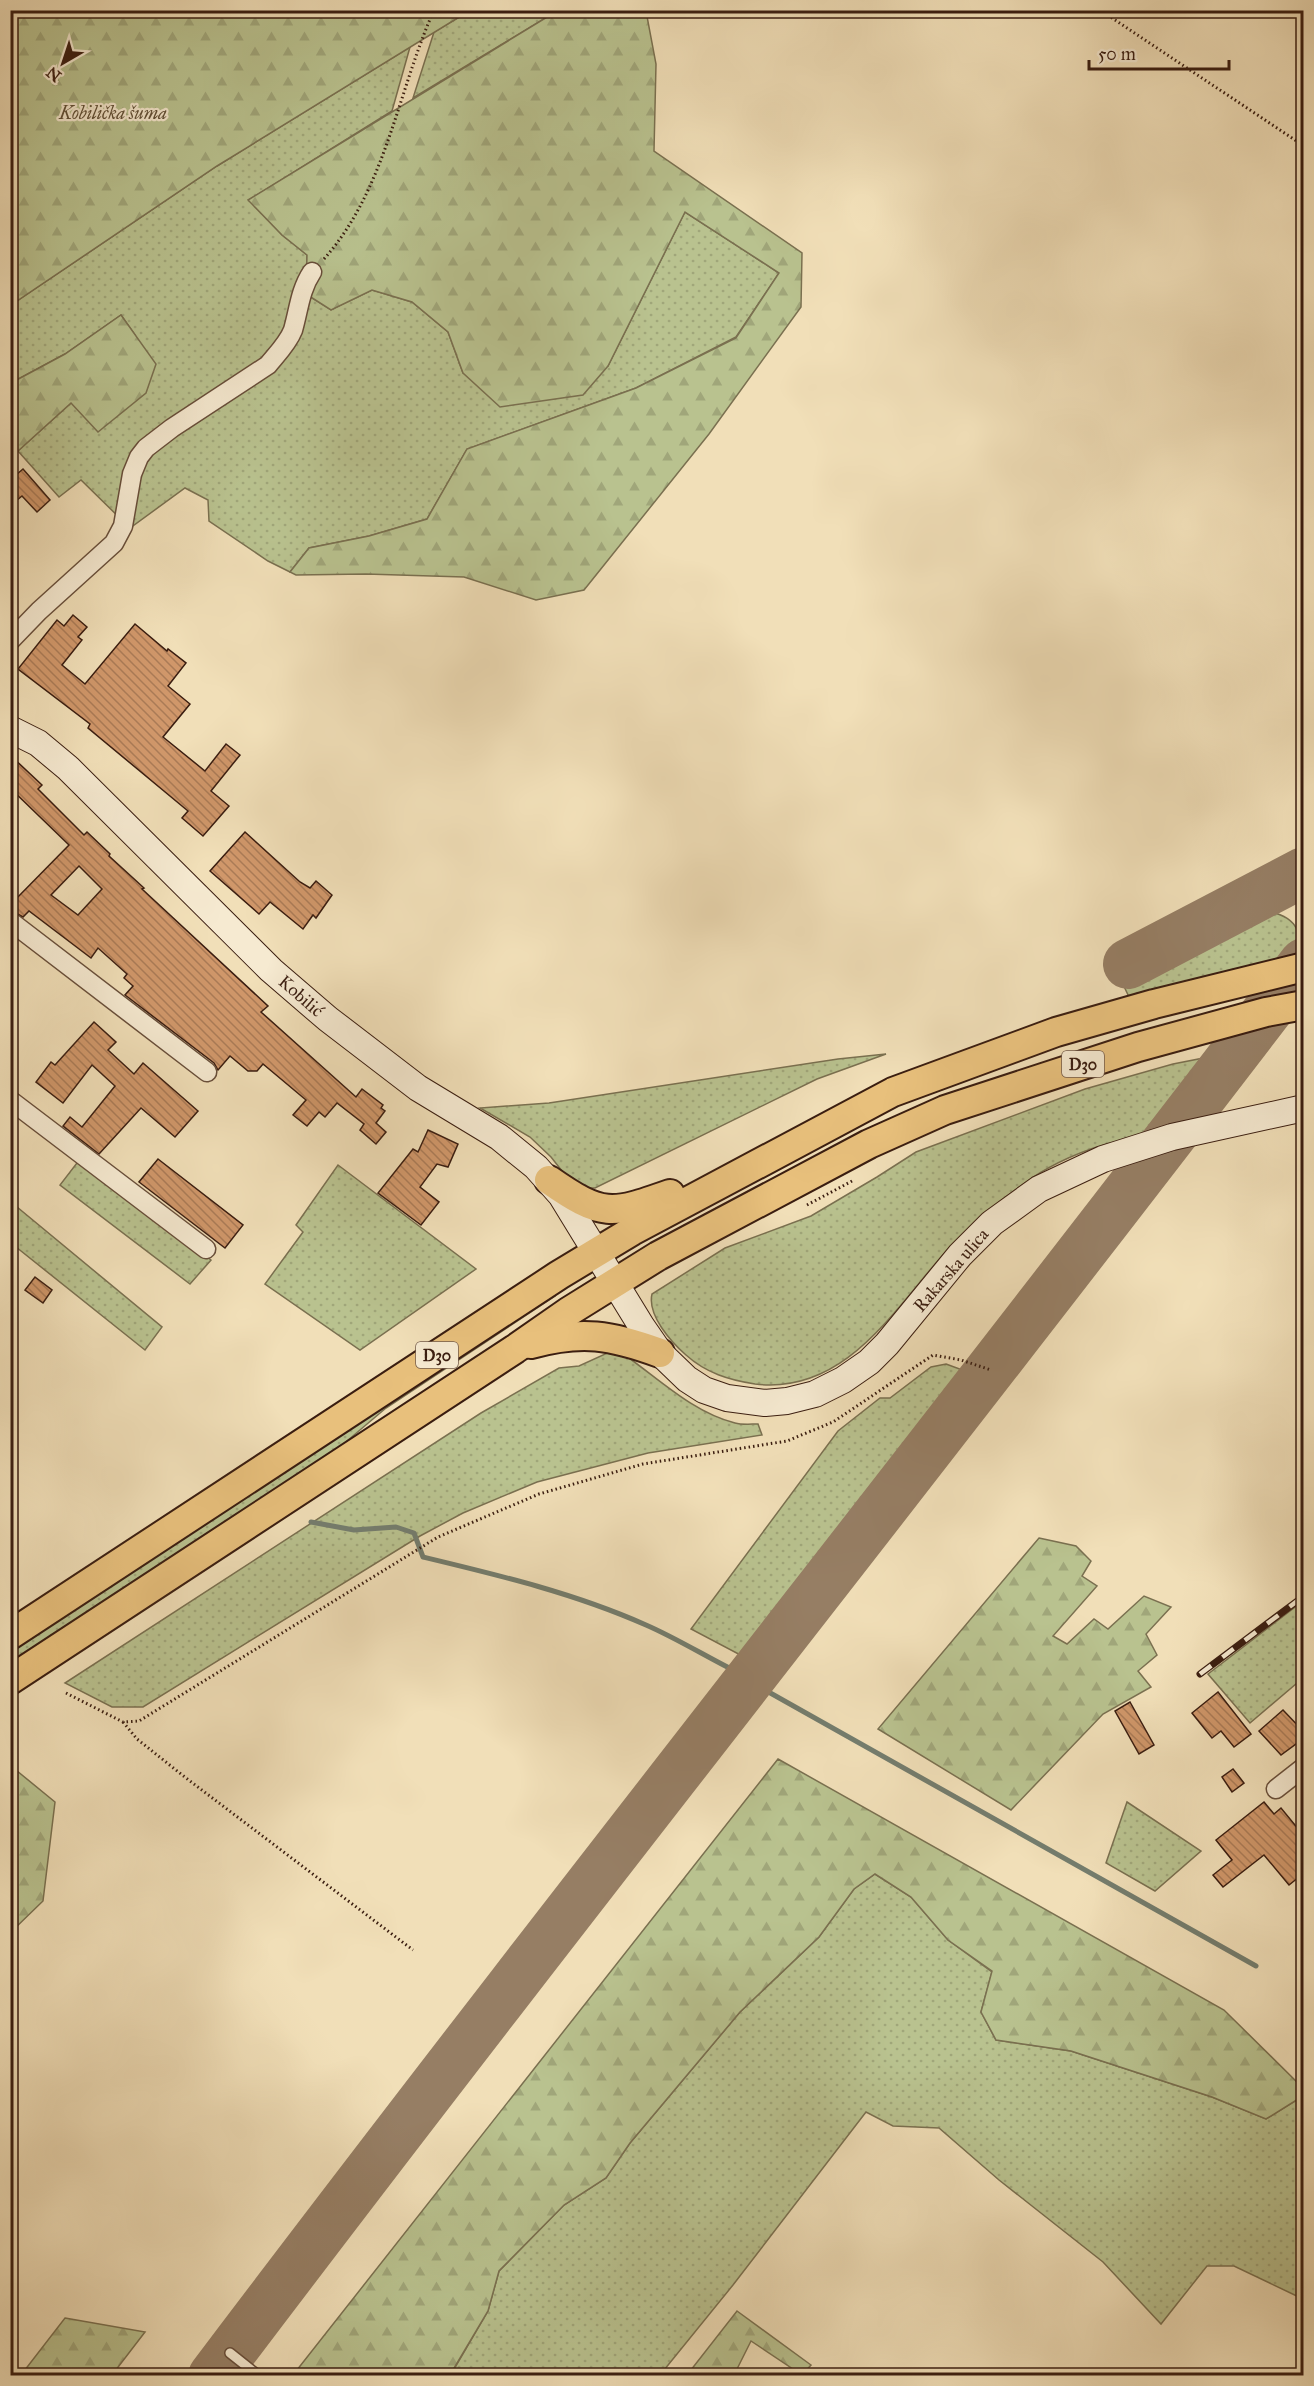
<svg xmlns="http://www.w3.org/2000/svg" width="1314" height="2386" font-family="'IM FELL Great Primer',serif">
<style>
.grass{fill:url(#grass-dots);stroke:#7a7050;stroke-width:1.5}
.forest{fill:url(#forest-firs);stroke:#7a7050;stroke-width:1.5}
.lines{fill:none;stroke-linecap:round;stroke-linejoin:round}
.stream{stroke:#747d6e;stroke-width:5}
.taxiway{stroke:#967e64;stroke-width:50}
.building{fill:url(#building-back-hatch);stroke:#3a1d10;stroke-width:1.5;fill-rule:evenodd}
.service-casing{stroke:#684e3a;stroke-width:12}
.minor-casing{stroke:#684e3a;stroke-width:21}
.secondary-casing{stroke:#3a1d10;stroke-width:28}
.primary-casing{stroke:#3a1d10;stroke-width:32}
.path{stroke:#3a1d10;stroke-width:3;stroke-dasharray:1.5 3;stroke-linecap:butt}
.service{stroke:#f6ead1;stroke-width:9}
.minor{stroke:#f6ead1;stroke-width:18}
.secondary{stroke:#f6ead1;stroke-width:26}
.primary{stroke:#e8c07c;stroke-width:28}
.rail-casing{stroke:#3a1d10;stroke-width:7}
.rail{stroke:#f6ead1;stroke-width:4.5;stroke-dasharray:14;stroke-linecap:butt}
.labels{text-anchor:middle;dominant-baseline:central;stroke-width:4.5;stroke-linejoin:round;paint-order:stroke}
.shield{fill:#f6ead1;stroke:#725a4a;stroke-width:1.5}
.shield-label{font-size:16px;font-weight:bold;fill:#3a1d10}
.park-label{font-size:18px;font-style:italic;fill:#604f36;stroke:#f6ead1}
.street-label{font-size:18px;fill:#3a1d10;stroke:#f6ead1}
</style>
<defs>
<pattern id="grass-dots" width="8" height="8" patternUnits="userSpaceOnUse" patternTransform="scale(1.5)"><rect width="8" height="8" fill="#b9c28f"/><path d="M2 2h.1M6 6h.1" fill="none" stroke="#a0a67a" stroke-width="1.8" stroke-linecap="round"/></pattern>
<pattern id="forest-firs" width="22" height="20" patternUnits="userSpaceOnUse" patternTransform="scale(1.5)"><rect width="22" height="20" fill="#b9c28f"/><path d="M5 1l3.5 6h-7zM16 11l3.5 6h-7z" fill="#a0a67a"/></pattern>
<pattern id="building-back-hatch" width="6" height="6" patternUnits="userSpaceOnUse" patternTransform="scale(1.5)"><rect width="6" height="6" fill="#d0976a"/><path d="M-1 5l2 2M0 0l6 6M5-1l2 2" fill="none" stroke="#aa7b56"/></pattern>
</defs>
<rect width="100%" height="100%" fill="#f1dfb8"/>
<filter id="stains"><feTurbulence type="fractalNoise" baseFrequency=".00333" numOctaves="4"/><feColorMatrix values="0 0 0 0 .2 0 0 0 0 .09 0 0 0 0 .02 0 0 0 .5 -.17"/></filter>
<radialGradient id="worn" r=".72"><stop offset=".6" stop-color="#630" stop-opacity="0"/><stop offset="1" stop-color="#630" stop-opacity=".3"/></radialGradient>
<g class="grass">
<path d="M 469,11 L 557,11 L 413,98 L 434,32 Z"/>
<path d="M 410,47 L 392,111 L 249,200 L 282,235 L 307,255 L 306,294 L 331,310 L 372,290 L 412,302 L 448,332 L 463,373 L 608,366 L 685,212 L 779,273 L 736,337 L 636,388 L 467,449 L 427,519 L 369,536 L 309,548 L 290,572 L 268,561 L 209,521 L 208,500 L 185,488 L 130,528 L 81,480 L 59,497 L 18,451 L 71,403 L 135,335 L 121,315 L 65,354 L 11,383 L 11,305 L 217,166 Z"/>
<path d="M 1271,912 C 1297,918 1306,935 1292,959 L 1129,997 L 1122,982 Z"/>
<path d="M 886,1054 L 817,1079 L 595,1188 L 581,1188 L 566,1176 L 551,1157 L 530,1137 L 480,1108 L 549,1103 L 838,1059 Z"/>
<path d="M 1219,1055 C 1209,1067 1169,1124 1160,1129 C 1145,1137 1120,1140 1103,1145 C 1074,1154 1046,1167 1022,1185 C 996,1203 972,1224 950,1247 C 896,1305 848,1395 755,1384 C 729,1380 706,1373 686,1355 C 671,1342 647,1315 652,1294 L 725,1248 L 811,1216 L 877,1177 L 916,1152 L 1085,1089 L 1173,1064 Z"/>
<path d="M 80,1159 L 211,1260 L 190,1284 L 60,1185 Z"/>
<path d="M 338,1165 L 476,1269 L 360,1350 L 265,1284 L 303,1232 L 296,1225 Z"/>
<path d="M 11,1202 L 162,1327 L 145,1350 L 11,1243 Z"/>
<path d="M 553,1293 L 555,1296 L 386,1408 L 328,1457 L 11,1666 L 11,1649 Z"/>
<path d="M 616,1349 C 653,1373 690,1412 735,1423 C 742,1425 751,1424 758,1424 L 762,1435 L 648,1453 L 537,1482 L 463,1513 L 420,1536 L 143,1707 L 112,1707 L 65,1683 L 481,1413 L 559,1368 L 579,1366 Z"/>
<path d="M 946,1364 L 968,1372 L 748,1659 L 691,1629 L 838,1431 L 880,1398 L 890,1398 L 931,1367 Z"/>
<path d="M 1303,1601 L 1303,1678 L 1250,1723 L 1208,1674 Z"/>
<path d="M 1127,1802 L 1201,1851 L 1155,1891 L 1106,1863 Z"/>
<path d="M 875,1874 L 911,1897 L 948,1940 L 992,1972 L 981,2012 L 996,2040 L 1071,2051 L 1212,2097 L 1266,2119 L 1303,2096 L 1303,2299 L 1234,2266 L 1207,2266 L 1161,2324 L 1103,2262 L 999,2180 L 939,2128 L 893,2126 L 866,2112 L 733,2285 L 660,2375 L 450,2376 L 488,2311 L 499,2271 L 564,2205 L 606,2178 L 630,2143 L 740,2012 L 819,1937 L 854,1889 Z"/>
</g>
<g class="forest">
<path d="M 11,10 L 469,10 L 469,11 L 217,166 L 11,305 Z"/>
<path d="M 557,11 L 646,11 L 656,64 L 654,151 L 802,253 L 801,307 L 709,434 L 584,590 L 536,600 L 464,577 L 366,574 L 296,575 L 290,572 L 309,548 L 369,536 L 427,519 L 467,449 L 636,388 L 736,338 L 779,273 L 685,212 L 608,366 L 583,395 L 500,407 L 463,373 L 448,332 L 412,302 L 372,290 L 331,310 L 306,294 L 307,255 L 282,235 L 248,200 Z"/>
<path d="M 121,315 L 156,364 L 146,393 L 98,432 L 71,403 L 18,451 L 11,443 L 11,383 L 65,354 Z"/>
<path d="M 1039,1538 L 1076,1546 L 1091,1561 L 1082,1576 L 1097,1586 L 1053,1636 L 1067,1644 L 1094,1619 L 1108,1629 L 1144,1596 L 1171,1607 L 1146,1634 L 1157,1655 L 1138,1671 L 1151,1687 L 1103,1714 L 1011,1810 L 878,1729 Z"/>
<path d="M 778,1759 L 1224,2010 L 1303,2088 L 1303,2096 L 1266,2119 L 1212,2097 L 1071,2051 L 996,2040 L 981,2012 L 992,1971 L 948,1940 L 911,1897 L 875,1874 L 854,1889 L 819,1937 L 740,2012 L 630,2143 L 606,2178 L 564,2205 L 499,2271 L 488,2311 L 450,2375 L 293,2375 Z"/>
<path d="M 11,1766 L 55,1802 L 43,1901 L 11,1932 Z"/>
<path d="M 737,2311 L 811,2365 L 802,2375 L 751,2341 L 734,2375 L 687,2375 Z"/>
<path d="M 65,2318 L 145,2332 L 112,2375 L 21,2375 Z"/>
</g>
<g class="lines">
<g class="stream">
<path d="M 311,1522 L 354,1530 L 396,1527 L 414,1533 L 423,1557 C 498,1575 574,1593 646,1625 C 676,1638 705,1656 735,1671"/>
<path d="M 765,1690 L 1256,1966"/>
</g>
<g class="taxiway">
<path d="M 1128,964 L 1304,872"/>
<path d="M 213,2376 C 572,1901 943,1436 1304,963"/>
</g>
</g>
<g class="building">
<path d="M 23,469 L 50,500 L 37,512 L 22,496 L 10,506 L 10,480 Z"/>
<path d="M 73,615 L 87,627 L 78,637 L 82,640 L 62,665 L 85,684 L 135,624 L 167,651 L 168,649 L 186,663 L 168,686 L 190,704 L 163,737 L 205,771 L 226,744 L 240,755 L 211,791 L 229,806 L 203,836 L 182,818 L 188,811 L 88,728 L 90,724 L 18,669 L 57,620 L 64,626 Z"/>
<path d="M 10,755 L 42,785 L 38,789 L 84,835 L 87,832 L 110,854 L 109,856 L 144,888 L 142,889 L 268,1006 L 261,1012 L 356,1097 L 362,1089 L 383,1105 L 381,1108 L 385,1111 L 376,1123 L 386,1132 L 376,1144 L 360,1130 L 364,1124 L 337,1103 L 325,1117 L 319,1112 L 307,1126 L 293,1115 L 306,1100 L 263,1064 L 257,1071 L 248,1071 L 230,1056 L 218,1070 L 214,1063 L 125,995 L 133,986 L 124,978 L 127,974 L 98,948 L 91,958 L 29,911 L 23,917 L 10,910 L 10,905 L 69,845 L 10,788 ZM 79,866 L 102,889 L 78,915 L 51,895 Z"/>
<path d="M 245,832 L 300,882 L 310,888 L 316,881 L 332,895 L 316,918 L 313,915 L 303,929 L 270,902 L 259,914 L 210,871 Z"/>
<path d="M 94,1022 L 116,1042 L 108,1050 L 134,1074 L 143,1063 L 198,1111 L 175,1137 L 141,1108 L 99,1154 L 63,1126 L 70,1117 L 82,1127 L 115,1086 L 92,1065 L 63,1103 L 36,1082 L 51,1062 L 55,1065 Z"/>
<path d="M 428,1130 L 458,1144 L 448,1167 L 437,1164 L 420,1187 L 439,1202 L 421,1225 L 378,1193 L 413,1149 L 418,1152 Z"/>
<path d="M 158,1159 L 243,1225 L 225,1248 L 139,1182 Z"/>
<path d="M 35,1277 L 52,1290 L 43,1303 L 25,1290 Z"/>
<path d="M 1218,1692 L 1251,1734 L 1234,1747 L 1221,1731 L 1212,1738 L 1192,1713 Z"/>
<path d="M 1130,1702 L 1154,1745 L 1139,1754 L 1115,1711 Z"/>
<path d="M 1283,1710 L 1304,1732 L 1304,1738 L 1281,1755 L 1259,1731 Z"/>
<path d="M 1233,1769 L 1244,1783 L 1232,1792 L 1222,1777 Z"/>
<path d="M 1264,1802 L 1274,1814 L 1281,1808 L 1304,1836 L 1304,1873 L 1289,1885 L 1264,1855 L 1223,1887 L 1213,1875 L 1232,1860 L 1216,1840 Z"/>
</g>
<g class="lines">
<defs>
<path id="service" d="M 230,2353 L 259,2376"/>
<g id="minor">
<path d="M 10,641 L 39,611 L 114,543 L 123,526 L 132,474 L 139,457 L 146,448 L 172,428 L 268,365 C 277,354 288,343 293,330 C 299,309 300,290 312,272"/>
<path d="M 10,921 L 207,1072"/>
<path d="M 10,1100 L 206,1249"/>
<path d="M 1276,1789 L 1304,1767"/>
</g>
<path id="secondary" d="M 10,729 L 38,743 L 68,768 L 271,970 L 328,1019 L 418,1088 L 499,1137 L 536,1167 L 561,1195 L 642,1327 L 660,1353 L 687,1379 L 704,1390 L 727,1398 L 765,1403 L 787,1401 L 815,1394 L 843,1380 L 869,1362 L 887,1344 L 960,1255 L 992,1223 L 1039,1189 L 1103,1159 L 1172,1137 L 1304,1108"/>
<g id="primary">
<path d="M 549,1180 C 602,1217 611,1215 670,1194"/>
<path d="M 531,1344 C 582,1330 611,1335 660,1353"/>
<path d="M 10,1635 L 559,1275 L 632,1231 L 893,1092 L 1056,1032 L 1154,1004 L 1304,967"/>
<path d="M 10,1680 L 515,1349 L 568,1312 L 658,1256 L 869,1144 L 945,1110 L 1138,1047 L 1266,1012 L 1304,1005"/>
</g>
</defs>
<use href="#service" class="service-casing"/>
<use href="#minor" class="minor-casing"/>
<use href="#secondary" class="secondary-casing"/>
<use href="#primary" class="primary-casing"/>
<g class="path">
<path d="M 1100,10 L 1304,146"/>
<path d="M 324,259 C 386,189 397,93 434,10"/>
<path d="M 807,1205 L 854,1180"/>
<path d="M 66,1693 L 123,1722 L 139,1721 L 438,1537 L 539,1494 L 643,1464 L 787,1441 L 833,1422 L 933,1355 L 961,1360 L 991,1370"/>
<path d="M 123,1722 L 137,1739 L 186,1778 L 413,1950"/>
</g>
<use href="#service" class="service"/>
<use href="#minor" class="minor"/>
<use href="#secondary" class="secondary"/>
<use href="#primary" class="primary"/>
<defs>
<path id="rail" d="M 1200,1674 L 1304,1596"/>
</defs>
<use href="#rail" class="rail-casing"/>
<use href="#rail" class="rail"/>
</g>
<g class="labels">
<g class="shield">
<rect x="1062" y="1051" width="42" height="26" rx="4.5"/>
<rect x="416" y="1342" width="42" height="26" rx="4.5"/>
</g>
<g class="shield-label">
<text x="1083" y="1064">D30</text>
<text x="437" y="1355">D30</text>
</g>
<g class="park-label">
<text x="113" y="113">Kobilička šuma</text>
</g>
<g class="street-label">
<text transform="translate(301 996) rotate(41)">Kobilić</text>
<text transform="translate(951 1270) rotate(-49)">Rakarska ulica</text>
</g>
</g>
<rect width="1314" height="2386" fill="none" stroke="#f1dfb8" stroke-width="36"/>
<rect x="12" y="12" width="1290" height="2362" fill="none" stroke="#3a1d10" stroke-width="3"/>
<rect x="18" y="18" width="1278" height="2350" fill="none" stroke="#3a1d10" stroke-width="1.5"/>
<g transform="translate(63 63) rotate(219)" stroke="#f6ead1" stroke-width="4.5" paint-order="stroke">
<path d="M0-4.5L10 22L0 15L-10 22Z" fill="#3a1d10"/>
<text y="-9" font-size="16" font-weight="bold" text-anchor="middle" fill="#3a1d10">N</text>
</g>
<path d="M1089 60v9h140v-9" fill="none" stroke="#3a1d10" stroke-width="3"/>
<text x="1098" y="60" font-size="18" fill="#3a1d10" stroke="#f6ead1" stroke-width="4.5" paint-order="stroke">50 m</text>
<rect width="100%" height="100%" filter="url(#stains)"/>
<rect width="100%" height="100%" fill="url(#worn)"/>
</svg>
